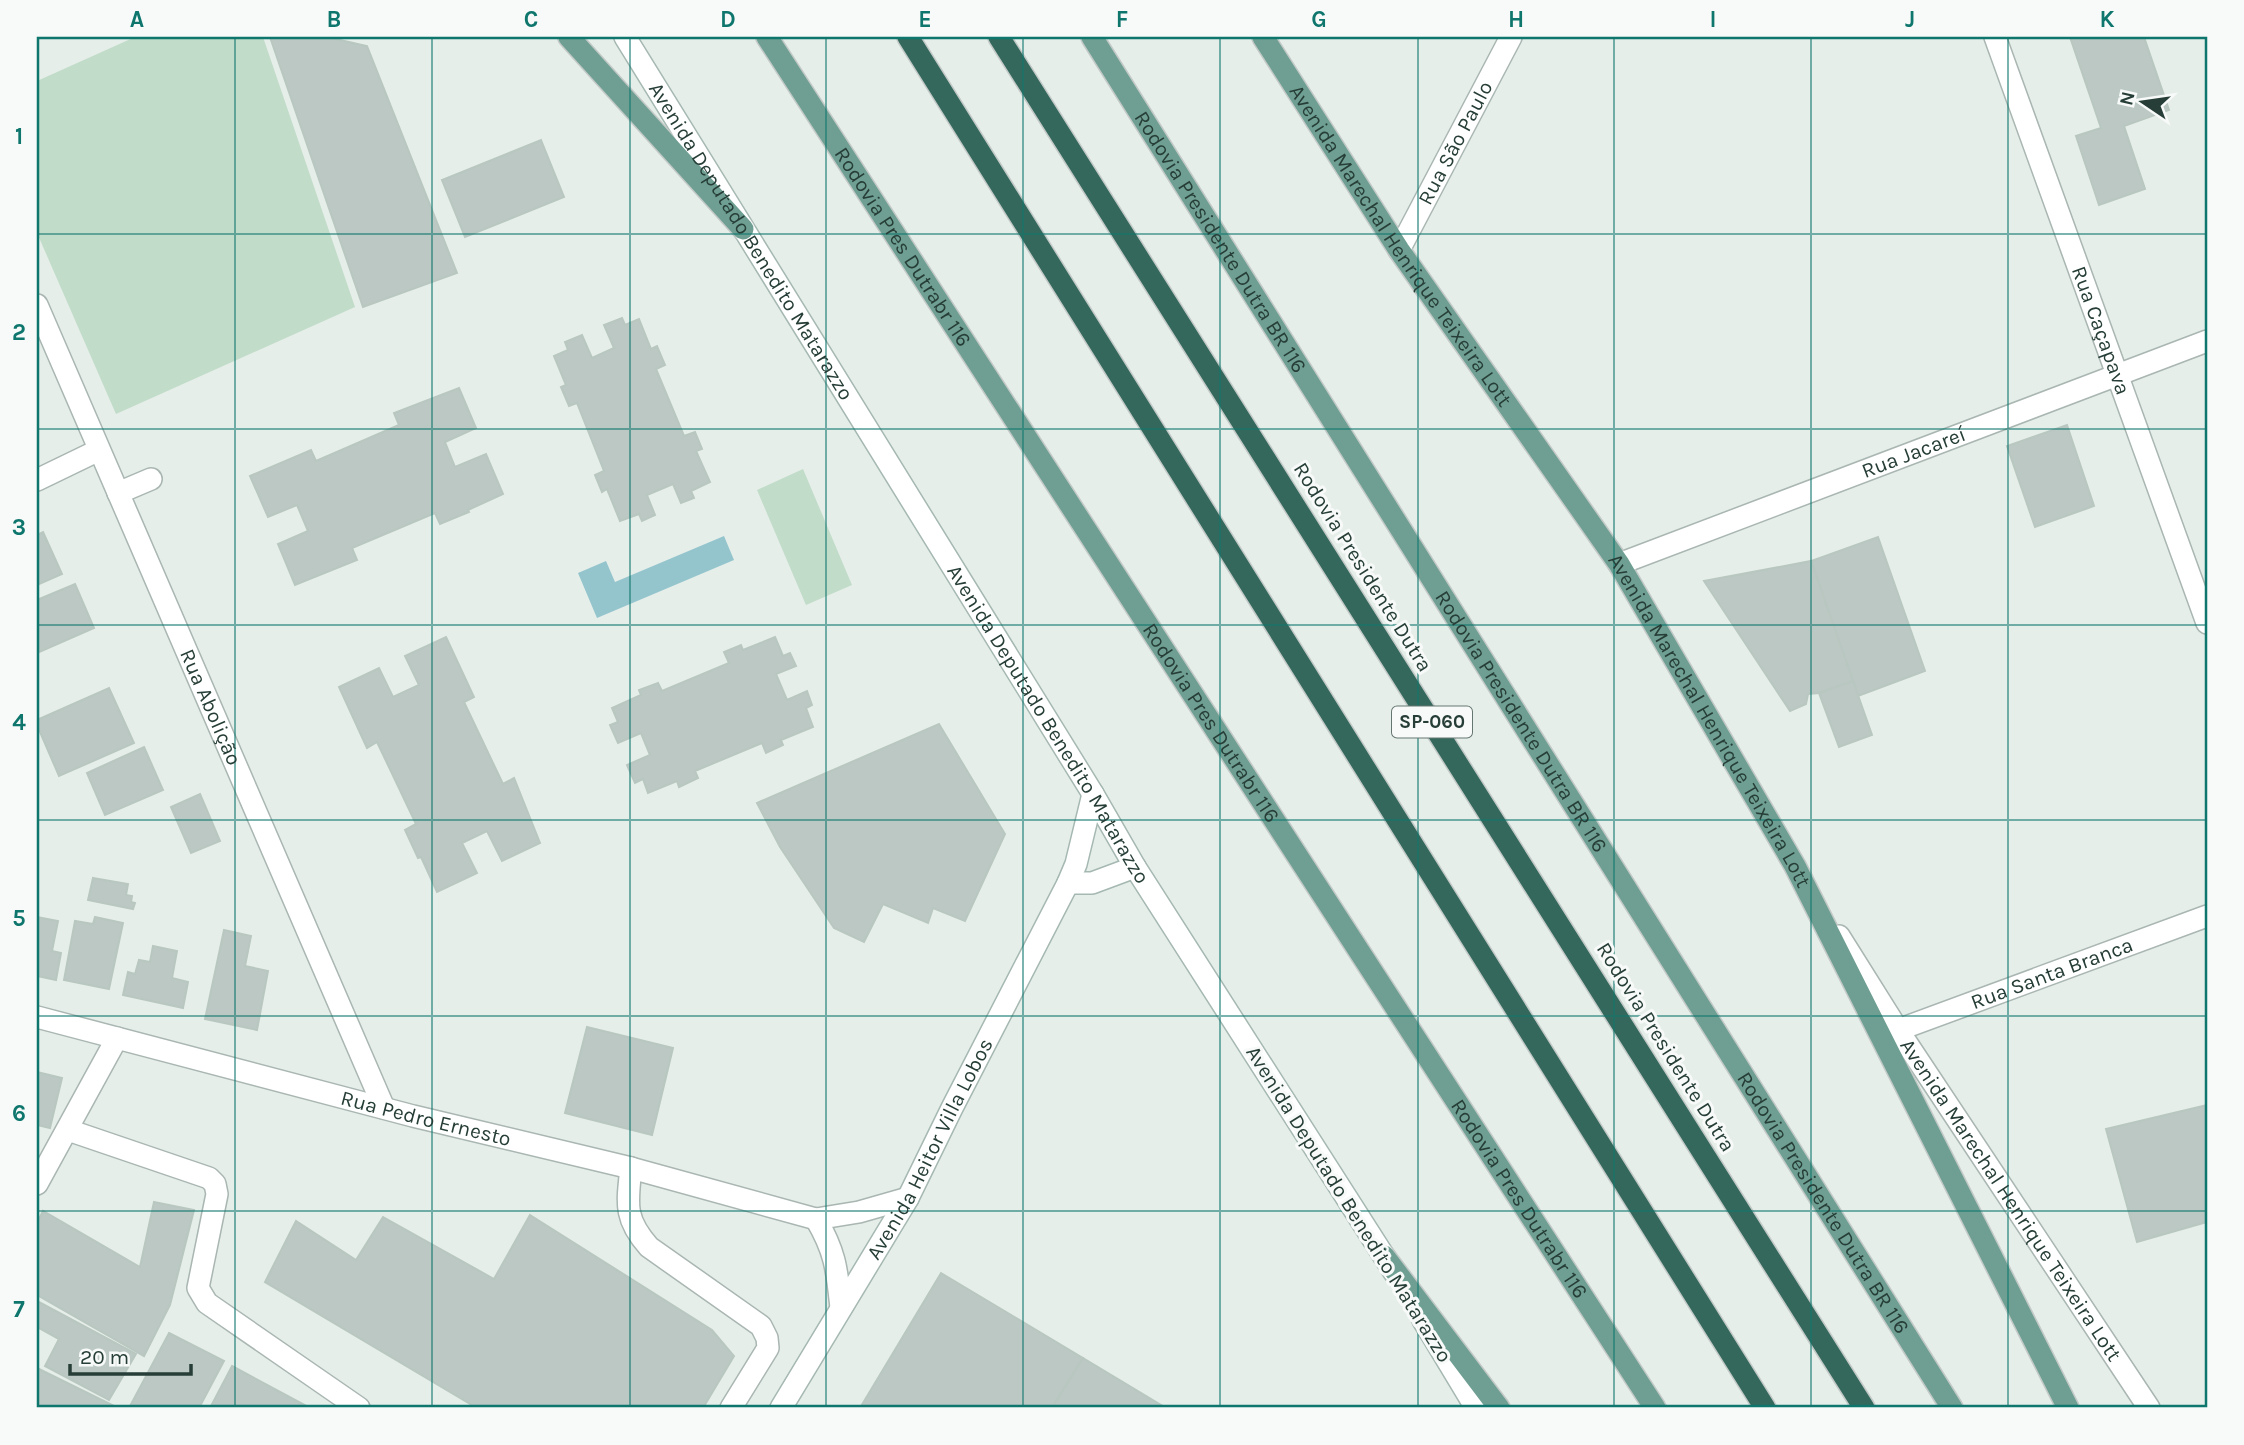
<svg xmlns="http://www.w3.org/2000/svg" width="2244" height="1445" font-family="Karla,sans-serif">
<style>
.green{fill:#c1dcc8}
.water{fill:#94c5cd}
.building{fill:#bbc8c3;stroke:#b9c7c1;stroke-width:2}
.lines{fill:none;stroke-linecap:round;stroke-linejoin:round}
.lane-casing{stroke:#a9b6b1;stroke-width:24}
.street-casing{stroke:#a9b6b1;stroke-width:24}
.secondary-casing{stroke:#a5b8b1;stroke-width:24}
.primary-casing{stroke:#c2c9c7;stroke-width:24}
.highway-casing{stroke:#c2c9c7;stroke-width:24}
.lane{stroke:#fff;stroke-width:21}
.street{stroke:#fff;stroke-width:21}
.secondary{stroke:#fff;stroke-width:21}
.primary{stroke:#6f9f92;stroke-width:21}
.highway{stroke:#35685c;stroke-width:21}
.grid{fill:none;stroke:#0f766e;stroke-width:2;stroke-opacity:0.55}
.labels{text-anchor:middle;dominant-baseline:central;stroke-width:6;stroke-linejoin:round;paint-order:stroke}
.shield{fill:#f7faf8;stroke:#657671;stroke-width:2}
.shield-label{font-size:19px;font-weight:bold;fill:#263e37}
.street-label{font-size:21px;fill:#263e37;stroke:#f7faf8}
.neatline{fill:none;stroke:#0f766e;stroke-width:2.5}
.grid-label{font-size:23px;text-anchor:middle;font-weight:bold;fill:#0f766e}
</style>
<rect width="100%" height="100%" fill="#e6eeea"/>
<g class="green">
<path d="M 135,37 L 263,37 L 355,307 L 116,414 L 37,233 L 37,81 Z"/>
<path d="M 803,469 L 852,585 L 806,605 L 757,490 Z"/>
</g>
<path class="water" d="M 724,536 L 734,560 L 597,618 L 578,573 L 606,561 L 615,582 Z"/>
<g class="building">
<path d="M 270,37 L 327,37 L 367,46 L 457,273 L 363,307 Z"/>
<path d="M 2070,37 L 2144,37 L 2169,110 L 2124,126 L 2145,189 L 2099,205 L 2076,136 L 2101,128 Z"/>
<path d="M 541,140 L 564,197 L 465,237 L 442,180 Z"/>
<path d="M 622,318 L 625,325 L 639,319 L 651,349 L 657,346 L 665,365 L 656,369 L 684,436 L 695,432 L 702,449 L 696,451 L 710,482 L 691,491 L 694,498 L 681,503 L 673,484 L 647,495 L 655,515 L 642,521 L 639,514 L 620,521 L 607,489 L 602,492 L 595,475 L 604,471 L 577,403 L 569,406 L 561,387 L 566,385 L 554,356 L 568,350 L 565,342 L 582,335 L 592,358 L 614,348 L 604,325 Z"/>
<path d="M 459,388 L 476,428 L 445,442 L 455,467 L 486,454 L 503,494 L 468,510 L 469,512 L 440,524 L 435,513 L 352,548 L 357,560 L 295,585 L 278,544 L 308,531 L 297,505 L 268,517 L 250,476 L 311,450 L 316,461 L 399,425 L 394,413 Z"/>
<path d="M 2067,425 L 2094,506 L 2035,527 L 2007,446 Z"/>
<path d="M 43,532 L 62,574 L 37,585 L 37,535 Z"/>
<path d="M 1878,537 L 1925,671 L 1858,696 L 1811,561 Z"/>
<path d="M 1811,561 L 1853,681 L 1819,693 L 1808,694 L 1806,704 L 1790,711 L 1704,581 Z"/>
<path d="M 75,584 L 94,628 L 37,653 L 37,600 Z"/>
<path d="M 446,637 L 474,697 L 464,702 L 503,784 L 514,778 L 540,843 L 502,861 L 487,831 L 462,843 L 477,873 L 437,892 L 421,857 L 418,858 L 405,830 L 416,824 L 377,742 L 367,748 L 339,687 L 379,668 L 393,697 L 419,685 L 405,656 Z"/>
<path d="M 775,637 L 783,656 L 790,653 L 796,666 L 776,674 L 787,700 L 807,691 L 812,705 L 806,708 L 813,727 L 781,740 L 783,745 L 766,753 L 762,743 L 695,771 L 698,778 L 679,787 L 677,781 L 648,793 L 643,779 L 635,783 L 627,765 L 650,755 L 641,733 L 618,743 L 610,725 L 618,722 L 612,708 L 641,695 L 639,690 L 658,683 L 662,691 L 729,663 L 724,652 L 741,645 L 743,650 Z"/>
<path d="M 1853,681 L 1872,735 L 1839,747 L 1819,693 Z"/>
<path d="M 109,688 L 134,743 L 59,776 L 37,725 L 37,720 Z"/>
<path d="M 939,724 L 1005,834 L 965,921 L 933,908 L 928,923 L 883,904 L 864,942 L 834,928 L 780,847 L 757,803 Z"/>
<path d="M 144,747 L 163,790 L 105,815 L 87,773 Z"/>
<path d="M 200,794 L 220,841 L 191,853 L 171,807 Z"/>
<path d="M 93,878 L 128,884 L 126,895 L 132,896 L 131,902 L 135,903 L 133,909 L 88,900 Z"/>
<path d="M 37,917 L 58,921 L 52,951 L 61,953 L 56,980 L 37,976 Z"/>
<path d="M 95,917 L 123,923 L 109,989 L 64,980 L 75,921 L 93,924 Z"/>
<path d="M 224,930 L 251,936 L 245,966 L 268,971 L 257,1030 L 205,1019 Z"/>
<path d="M 153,946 L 177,951 L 172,978 L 188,982 L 183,1008 L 123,995 L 128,972 L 135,974 L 139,960 L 150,962 Z"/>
<path d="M 587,1027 L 673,1048 L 652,1135 L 565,1113 Z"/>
<path d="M 37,1072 L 62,1078 L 50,1128 L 37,1125 Z"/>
<path d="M 2207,1105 L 2207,1222 L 2137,1242 L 2106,1129 Z"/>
<path d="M 154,1202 L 194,1210 L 170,1305 L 144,1356 L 37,1295 L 37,1223 L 43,1211 L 140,1267 Z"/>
<path d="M 530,1215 L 712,1330 L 734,1356 L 703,1408 L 477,1408 L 265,1282 L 296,1221 L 356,1260 L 383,1217 L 494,1279 Z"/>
<path d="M 941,1273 L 1083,1358 L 1052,1408 L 860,1408 Z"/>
<path d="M 37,1301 L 136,1354 L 109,1400 L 45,1366 L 59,1339 L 37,1327 Z"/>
<path d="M 169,1333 L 224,1361 L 199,1408 L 129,1408 Z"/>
<path d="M 1083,1358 L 1166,1408 L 1052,1408 Z"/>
<path d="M 232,1366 L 310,1408 L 210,1408 Z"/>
<path d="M 37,1368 L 118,1408 L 37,1408 Z"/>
</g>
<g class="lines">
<defs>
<g id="lane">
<path d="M 118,493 L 151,479"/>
<path d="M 68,1130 L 209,1178 L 215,1184 L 217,1194 L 198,1288 L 207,1303 L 359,1408"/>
<path d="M 631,1168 C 627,1204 624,1219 649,1247 L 761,1326 L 767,1338 L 768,1348 L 731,1408"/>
<path d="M 37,1184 L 117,1038"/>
</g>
<g id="street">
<path id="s1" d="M 1995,37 L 2207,623"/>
<path id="s2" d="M 1399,250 L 1511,37"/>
<path id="s3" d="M 37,305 L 384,1108"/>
<path d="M 37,480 L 99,450"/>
<path id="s4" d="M 1619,564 L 2207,341"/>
<path id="s5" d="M 1839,936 L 1898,1030 L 2149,1408"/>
<path id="s6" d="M 37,1017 L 413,1116 L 631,1168 L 816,1219 L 859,1212 L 908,1198"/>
<path id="s7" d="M 1898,1030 L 2207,916"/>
<path d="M 816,1219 C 836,1253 837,1271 841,1308"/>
</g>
<g id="secondary">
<path id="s8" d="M 625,37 L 1093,794 L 1135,867 L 1394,1272"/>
<path d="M 1068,883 L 1092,883 L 1135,867"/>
<path d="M 1423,1320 L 1476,1408"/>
<path id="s9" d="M 781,1408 L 908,1198 L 952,1108 L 1068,883 L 1076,864 L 1093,794"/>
</g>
<g id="primary">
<path d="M 569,37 L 743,229"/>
<path id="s10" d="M 767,37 L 1655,1408"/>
<path id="s11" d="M 1092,37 L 1952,1408"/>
<path id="s12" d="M 1263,37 L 1399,250 L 1619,564 L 1795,866 L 2068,1408"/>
<path d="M 1384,1256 L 1499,1408"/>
</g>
<g id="highway">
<path d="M 908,37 L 1765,1408"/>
<path d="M 999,37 L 1864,1408"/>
</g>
</defs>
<use href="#lane" class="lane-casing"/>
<use href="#street" class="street-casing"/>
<use href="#secondary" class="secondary-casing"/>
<use href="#primary" class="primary-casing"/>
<use href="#highway" class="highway-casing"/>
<use href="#lane" class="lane"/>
<use href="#street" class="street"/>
<use href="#secondary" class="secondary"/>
<use href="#primary" class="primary"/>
<use href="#highway" class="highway"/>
</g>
<path class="grid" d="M 235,37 L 235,1408M 432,37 L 432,1408M 630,37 L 630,1408M 826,37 L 826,1408M 1023,37 L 1023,1408M 1220,37 L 1220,1408M 1418,37 L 1418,1408M 1614,37 L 1614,1408M 1811,37 L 1811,1408M 2008,37 L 2008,1408M 37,234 L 2207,234M 37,429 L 2207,429M 37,625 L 2207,625M 37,820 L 2207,820M 37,1016 L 2207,1016M 37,1211 L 2207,1211"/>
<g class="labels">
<rect class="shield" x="1392" y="706.5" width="80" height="31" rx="5"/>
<g class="shield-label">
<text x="1432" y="722">SP-060</text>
</g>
<g class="street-label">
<text stroke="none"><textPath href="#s2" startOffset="121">Rua São Paulo</textPath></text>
<text stroke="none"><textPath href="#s8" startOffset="240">Avenida Deputado Benedito Matarazzo</textPath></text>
<text stroke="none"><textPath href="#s11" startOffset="242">Rodovia Presidente Dutra BR 116</textPath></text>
<text stroke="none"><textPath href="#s12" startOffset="250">Avenida Marechal Henrique Teixeira Lott</textPath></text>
<text stroke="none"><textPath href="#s10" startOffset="250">Rodovia Pres Dutrabr 116</textPath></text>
<text stroke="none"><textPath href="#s1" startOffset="312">Rua Caçapava</textPath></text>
<text stroke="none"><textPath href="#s4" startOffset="315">Rua Jacareí</textPath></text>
<text transform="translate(1363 567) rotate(58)">Rodovia Presidente Dutra</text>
<text stroke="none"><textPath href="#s3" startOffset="438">Rua Abolição</textPath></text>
<text stroke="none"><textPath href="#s12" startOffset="817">Avenida Marechal Henrique Teixeira Lott</textPath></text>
<text stroke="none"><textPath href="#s10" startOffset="817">Rodovia Pres Dutrabr 116</textPath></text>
<text stroke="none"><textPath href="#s11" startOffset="808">Rodovia Presidente Dutra BR 116</textPath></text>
<text stroke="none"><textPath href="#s8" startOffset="807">Avenida Deputado Benedito Matarazzo</textPath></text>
<text stroke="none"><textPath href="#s7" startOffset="164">Rua Santa Branca</textPath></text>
<text transform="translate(1666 1047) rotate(58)">Rodovia Presidente Dutra</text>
<text stroke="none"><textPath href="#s6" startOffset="402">Rua Pedro Ernesto</textPath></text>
<text stroke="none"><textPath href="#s9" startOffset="299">Avenida Heitor Villa Lobos</textPath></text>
<text stroke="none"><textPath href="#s10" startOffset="1384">Rodovia Pres Dutrabr 116</textPath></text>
<text stroke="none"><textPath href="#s5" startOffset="315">Avenida Marechal Henrique Teixeira Lott</textPath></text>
<text stroke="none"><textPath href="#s11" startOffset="1376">Rodovia Presidente Dutra BR 116</textPath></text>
<text transform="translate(1349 1204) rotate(58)">Avenida Deputado Benedito Matarazzo</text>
</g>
</g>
<rect width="2244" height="1445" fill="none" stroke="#f7faf8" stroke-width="77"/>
<g transform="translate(2143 102) rotate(283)" stroke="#f7faf8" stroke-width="5" paint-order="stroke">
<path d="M0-5L12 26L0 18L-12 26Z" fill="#263e37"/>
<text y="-10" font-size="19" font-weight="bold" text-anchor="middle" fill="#263e37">N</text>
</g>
<path d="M70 1364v10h121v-10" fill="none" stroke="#263e37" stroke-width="3.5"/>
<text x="80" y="1364" font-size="21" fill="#263e37" stroke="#f7faf8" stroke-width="5" paint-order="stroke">20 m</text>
<rect x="38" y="38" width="2168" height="1368" class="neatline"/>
<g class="grid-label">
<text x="137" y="27">A</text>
<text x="334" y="27">B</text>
<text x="531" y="27">C</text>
<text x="728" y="27">D</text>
<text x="925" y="27">E</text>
<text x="1122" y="27">F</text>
<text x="1319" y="27">G</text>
<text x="1516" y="27">H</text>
<text x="1713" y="27">I</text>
<text x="1910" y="27">J</text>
<text x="2107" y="27">K</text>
<text x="19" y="144">1</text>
<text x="19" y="340">2</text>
<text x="19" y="535">3</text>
<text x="19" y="730">4</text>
<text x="19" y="926">5</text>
<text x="19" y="1121">6</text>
<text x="19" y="1317">7</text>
</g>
</svg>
